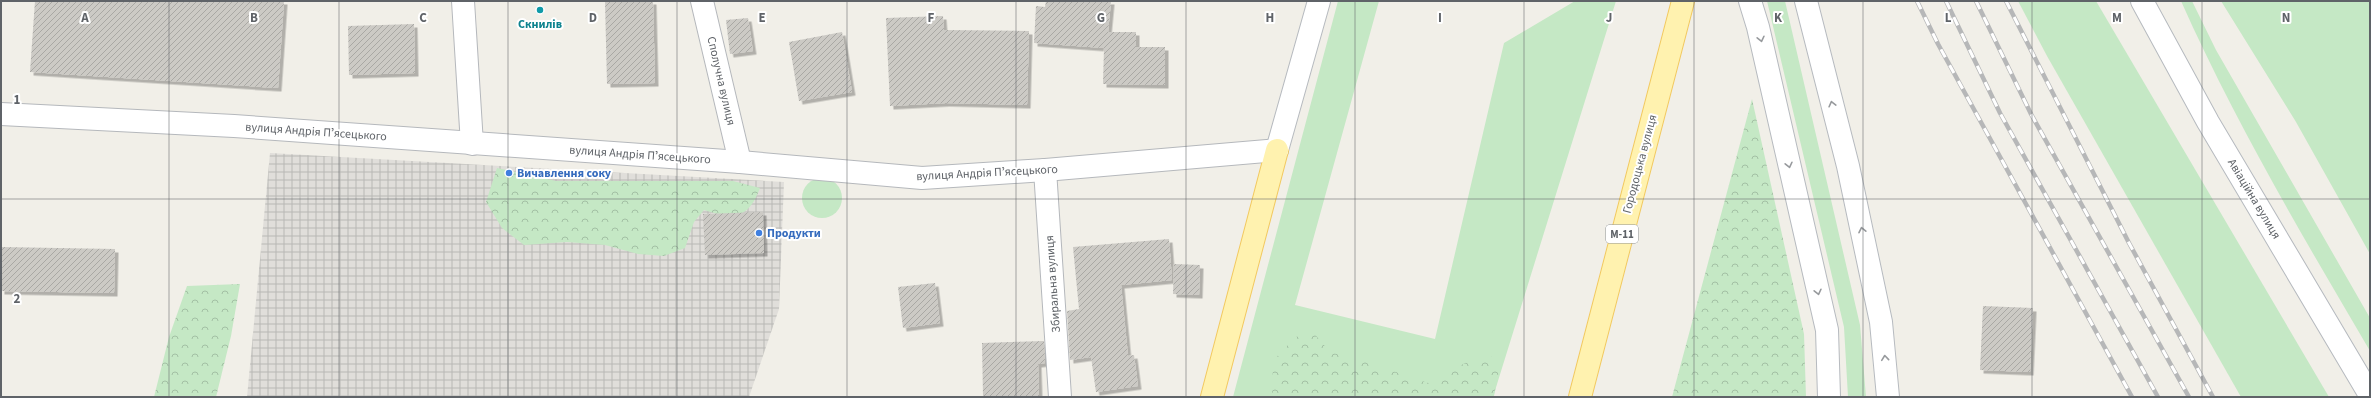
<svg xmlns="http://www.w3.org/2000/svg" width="2371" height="398" font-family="'Source Sans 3',sans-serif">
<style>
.industrial{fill:url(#industrial-grid)}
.green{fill:#c5e8c5}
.forest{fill:url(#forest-crowns)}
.building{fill:url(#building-hatch);filter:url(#shadow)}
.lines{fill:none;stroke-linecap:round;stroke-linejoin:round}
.street-casing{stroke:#b5b8bc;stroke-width:24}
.secondary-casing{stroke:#b6babf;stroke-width:24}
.primary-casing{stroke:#f2c960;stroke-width:24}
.street{stroke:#fff;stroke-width:22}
.secondary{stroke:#fff;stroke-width:22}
.primary{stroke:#fff2af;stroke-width:22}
.rail-casing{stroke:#b6b7b8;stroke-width:4.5}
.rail{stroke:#fff;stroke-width:3;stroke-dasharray:9;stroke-linecap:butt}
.oneway{stroke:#979a9d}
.grid{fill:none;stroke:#5f6368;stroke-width:1;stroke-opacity:0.55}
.culture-dot{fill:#0f9aa8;stroke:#fff;stroke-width:1.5}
.shop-dot{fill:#3f7fe0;stroke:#fff;stroke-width:1.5}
.labels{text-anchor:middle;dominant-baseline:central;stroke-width:4;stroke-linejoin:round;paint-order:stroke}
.shield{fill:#fff;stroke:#8f9295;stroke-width:1}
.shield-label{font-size:11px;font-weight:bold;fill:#5f6368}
.culture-label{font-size:12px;font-weight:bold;fill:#0d838f;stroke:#fff}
.street-label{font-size:12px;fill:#5f6368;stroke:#fff}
.shop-label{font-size:12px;font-weight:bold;fill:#366cbe;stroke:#fff;text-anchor:start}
.grid-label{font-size:13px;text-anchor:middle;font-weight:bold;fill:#5f6368;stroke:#fff;stroke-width:4;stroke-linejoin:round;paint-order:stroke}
</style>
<defs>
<pattern id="industrial-grid" width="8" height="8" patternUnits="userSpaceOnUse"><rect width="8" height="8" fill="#e0deda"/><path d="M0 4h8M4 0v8" fill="none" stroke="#b9b8b5"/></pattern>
<pattern id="forest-crowns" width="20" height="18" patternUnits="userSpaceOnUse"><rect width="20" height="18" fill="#c5e8c5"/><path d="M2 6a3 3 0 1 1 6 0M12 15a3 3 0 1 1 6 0" fill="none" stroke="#a3c0a4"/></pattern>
<pattern id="building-hatch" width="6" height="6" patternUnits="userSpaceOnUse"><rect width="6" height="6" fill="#cccac5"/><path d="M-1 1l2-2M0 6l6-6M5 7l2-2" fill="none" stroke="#a9a8a4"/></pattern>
<filter id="shadow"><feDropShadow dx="3.5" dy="3.5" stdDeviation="0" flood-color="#0004"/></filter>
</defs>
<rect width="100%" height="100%" fill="#f1efe8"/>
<path class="industrial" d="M 270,153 L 784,182 L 779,309 L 749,397 L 247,397 Z"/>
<g class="green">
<path d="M 1338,1 L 1379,1 L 1295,305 L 1435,339 L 1504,43 L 1575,1 L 1616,1 L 1493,397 L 1233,397 Z"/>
<path d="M 1767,1 L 1785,1 L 1860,325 L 1866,397 L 1848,397 L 1844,327 Z"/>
<path d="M 2018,1 L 2096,1 L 2329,397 L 2241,397 L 2047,56 Z"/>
<path d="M 2181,1 L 2192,1 L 2216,50 L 2370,318 L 2370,351 C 2303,237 2235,122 2181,1 Z"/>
<path d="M 2221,1 L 2370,1 L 2370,254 L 2296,122 Z"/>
<circle cx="822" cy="198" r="20"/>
</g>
<g class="forest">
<path d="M 1752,99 L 1804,334 L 1806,397 L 1672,397 Z"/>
<path d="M 497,168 L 556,181 L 733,181 L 760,188 C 748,220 733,219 704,210 L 694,222 L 685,248 L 664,256 L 638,254 L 605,245 L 567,242 L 524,245 L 502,228 L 486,202 Z"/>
<path d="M 240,284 L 231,336 L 216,397 L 154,397 L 169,337 L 187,286 Z"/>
<path d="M 1311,330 L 1330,352 L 1366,362 L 1364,361 L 1428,383 L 1467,362 L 1489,354 L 1500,366 L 1494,396 L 1272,397 L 1273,361 L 1294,338 Z"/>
</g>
<g class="building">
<path d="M 35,1 L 284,1 L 278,88 L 30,72 Z"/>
<path d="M 605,1 L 653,1 L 655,83 L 607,84 Z"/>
<path d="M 1046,1 L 1111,1 L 1108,32 L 1136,32 L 1136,47 L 1165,47 L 1165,85 L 1103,84 L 1104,48 L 1034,43 L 1036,6 L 1045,7 Z"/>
<path d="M 943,16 L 944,30 L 1029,31 L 1027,105 L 946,103 L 890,106 L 886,18 Z"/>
<path d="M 748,18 L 753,51 L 730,54 L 726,20 Z"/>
<path d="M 414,24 L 415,73 L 349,75 L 348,26 Z"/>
<path d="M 842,32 L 852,92 L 799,101 L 789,42 Z"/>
<path d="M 763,212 L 764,253 L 705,255 L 703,214 Z"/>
<path d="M 1169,239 L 1172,280 L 1121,285 L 1128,356 L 1134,355 L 1138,386 L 1096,392 L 1091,357 L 1070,360 L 1067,311 L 1079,309 L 1073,247 Z"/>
<path d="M 1,247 L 115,249 L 114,293 L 1,291 Z"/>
<path d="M 1174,264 L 1200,265 L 1199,295 L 1173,294 Z"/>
<path d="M 935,283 L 940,323 L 903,328 L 898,287 Z"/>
<path d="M 1983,306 L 2033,308 L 2030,372 L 1980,370 Z"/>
<path d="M 1044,341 L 1045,363 L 1038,364 L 1039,397 L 983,397 L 982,343 Z"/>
</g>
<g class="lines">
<defs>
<g id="street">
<path d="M 463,1 L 472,144"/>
<path d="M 702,1 L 740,162"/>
<path d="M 1,114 L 234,126 L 740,162 L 922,178 L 1045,170 L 1277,150"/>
<path d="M 1045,170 L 1060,397"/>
</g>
<g id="secondary">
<path d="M 1750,1 L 1758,27 L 1827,330 L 1829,397"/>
<path d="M 1806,1 L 1848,166 L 1881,322 L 1888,397"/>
<path d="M 2142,1 L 2208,122 L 2370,395"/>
<path d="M 1277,150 L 1319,1"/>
</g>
<g id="primary">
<path d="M 1212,397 L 1277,150"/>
<path d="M 1580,397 L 1683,1"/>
</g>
</defs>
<use href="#street" class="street-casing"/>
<use href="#secondary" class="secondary-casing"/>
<use href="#primary" class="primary-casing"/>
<use href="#street" class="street"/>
<use href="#secondary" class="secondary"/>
<use href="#primary" class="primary"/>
<defs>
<g id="rail">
<path d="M 1917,1 L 1938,44 L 2132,397"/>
<path d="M 1946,1 L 2000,113 L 2158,397"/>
<path d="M 1976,1 L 2031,114 L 2189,397"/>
<path d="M 2006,1 L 2129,243 L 2213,397"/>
</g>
</defs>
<use href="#rail" class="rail-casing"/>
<use href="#rail" class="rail"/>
</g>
<defs><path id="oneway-chevron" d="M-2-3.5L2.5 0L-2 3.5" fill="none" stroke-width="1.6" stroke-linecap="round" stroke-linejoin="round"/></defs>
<g class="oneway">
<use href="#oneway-chevron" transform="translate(1761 39) rotate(77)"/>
<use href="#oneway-chevron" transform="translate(1832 104) rotate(-104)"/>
<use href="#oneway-chevron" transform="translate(1789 165) rotate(77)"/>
<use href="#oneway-chevron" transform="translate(1862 230) rotate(-102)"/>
<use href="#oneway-chevron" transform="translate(1818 292) rotate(77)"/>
<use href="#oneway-chevron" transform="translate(1885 358) rotate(-96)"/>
</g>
<path class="grid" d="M 169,1 L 169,397M 339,1 L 339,397M 508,1 L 508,397M 677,1 L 677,397M 847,1 L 847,397M 1016,1 L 1016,397M 1186,1 L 1186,397M 1355,1 L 1355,397M 1524,1 L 1524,397M 1694,1 L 1694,397M 1863,1 L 1863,397M 2032,1 L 2032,397M 2202,1 L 2202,397M 1,199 L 2370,199"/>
<circle class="culture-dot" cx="540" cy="10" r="4"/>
<g class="shop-dot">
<circle cx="509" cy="173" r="4"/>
<circle cx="759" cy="233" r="4"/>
</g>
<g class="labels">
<rect class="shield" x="1606" y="225" width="32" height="18" rx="3"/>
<g class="shield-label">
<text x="1622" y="234">М-11</text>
</g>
<g class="culture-label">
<text x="540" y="24">Скнилів</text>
</g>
<g class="street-label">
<text transform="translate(721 81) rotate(77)">Сполучна вулиця</text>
<text transform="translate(316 132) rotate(4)">вулиця Андрія Пʼясецького</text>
<text transform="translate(640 155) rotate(4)">вулиця Андрія Пʼясецького</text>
<text transform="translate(1640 164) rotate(-75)">Городоцька вулиця</text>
<text transform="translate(987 173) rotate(-3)">вулиця Андрія Пʼясецького</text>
<text transform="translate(2254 199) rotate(59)">Авіаційна вулиця</text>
<text transform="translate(1053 284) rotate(-94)">Збиральна вулиця</text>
</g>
<g class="shop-label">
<text x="517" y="173">Вичавлення соку</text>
<text x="767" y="233">Продукти</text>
</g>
</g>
<g class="grid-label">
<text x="85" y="22">A</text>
<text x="254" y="22">B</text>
<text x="423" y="22">C</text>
<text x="593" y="22">D</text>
<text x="762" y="22">E</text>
<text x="931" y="22">F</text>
<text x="1101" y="22">G</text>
<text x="1270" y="22">H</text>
<text x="1440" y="22">I</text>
<text x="1609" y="22">J</text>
<text x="1778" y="22">K</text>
<text x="1948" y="22">L</text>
<text x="2117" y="22">M</text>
<text x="2286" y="22">N</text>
<text x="17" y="104">1</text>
<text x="17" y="303">2</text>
</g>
<rect width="2371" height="398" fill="none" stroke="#5f6368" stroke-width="4"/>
</svg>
